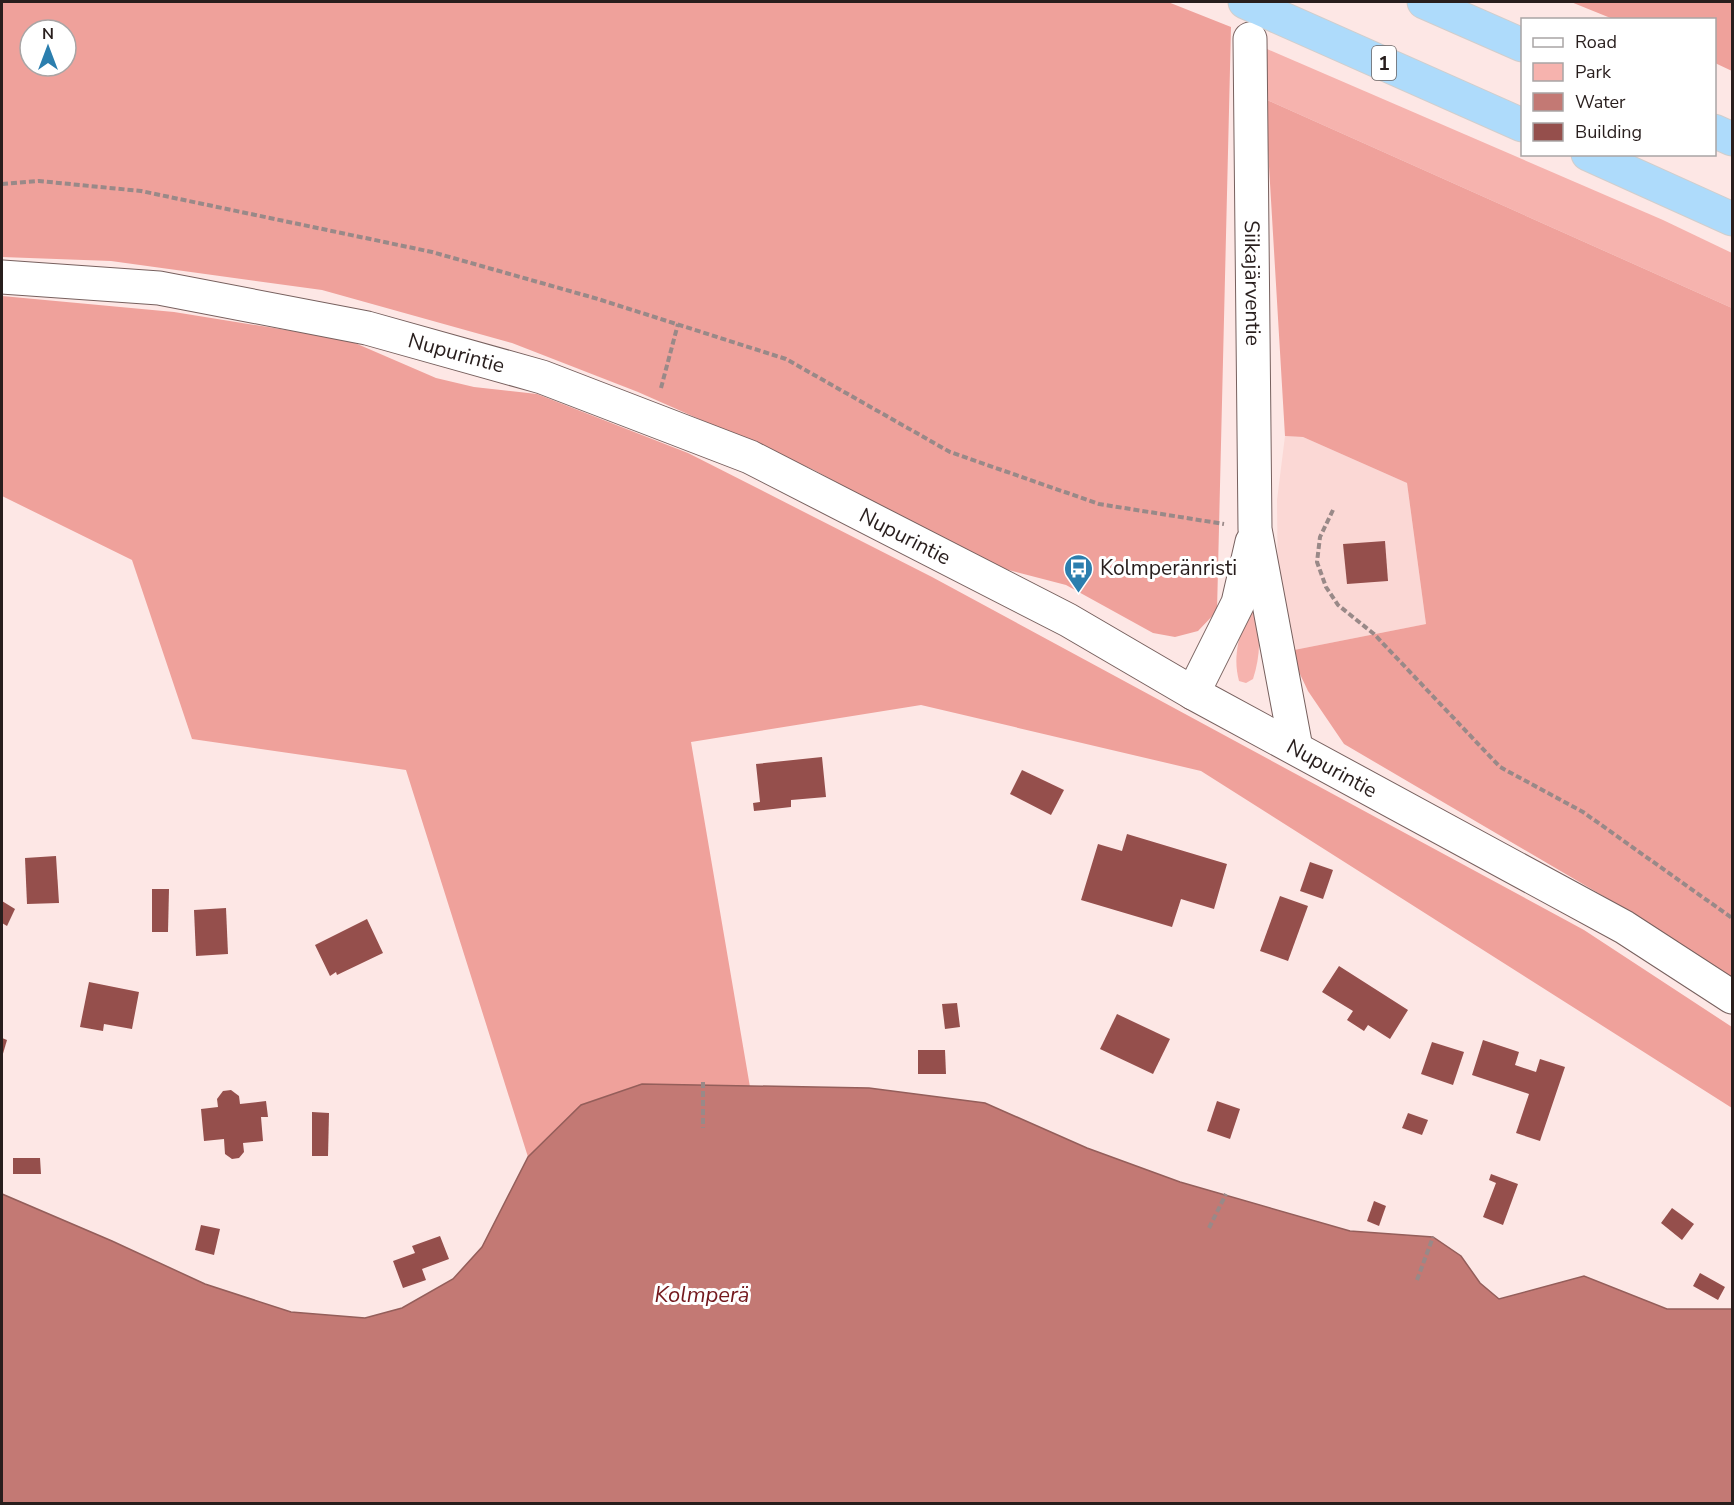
<svg xmlns="http://www.w3.org/2000/svg" width="1734" height="1505" font-family="'Nunito Sans',sans-serif">
<style>
.built{fill:#fbd8d5}
.green{fill:#f6b3ae}
.forest{fill:#efa19b;fill-rule:evenodd}
.water{fill:#c37974;stroke:#945e5a;stroke-width:1.5}
.building{fill:#954f4c}
.lines{fill:none;stroke-linecap:round;stroke-linejoin:round}
.tertiary-casing{stroke:#77605e;stroke-width:35}
.secondary-casing{stroke:#77605e;stroke-width:35}
.motorway-casing{stroke:#d0cecd;stroke-width:35}
.path{stroke:#998988;stroke-width:4;stroke-dasharray:6 3;stroke-linecap:butt}
.tertiary{stroke:#fff;stroke-width:33}
.secondary{stroke:#fff;stroke-width:33}
.motorway{stroke:#aedbfb;stroke-width:33}
.labels{text-anchor:middle;dominant-baseline:central;stroke-width:6;stroke-linejoin:round;paint-order:stroke}
.shield{fill:#fff;stroke:#686261;stroke-width:1.5}
.shield-label{font-size:20px;font-weight:bold;fill:#281e1d}
.street-label{font-size:21px;fill:#281e1d;stroke:#fff}
.poi-label{font-size:21px;fill:#281e1d;stroke:#fff;text-anchor:start}
.water-label{font-size:22px;font-style:italic;fill:#74191d;stroke:#fff}
</style>
<rect width="100%" height="100%" fill="#fde7e5"/>
<path class="built" d="M 1285,436 L 1303,437 L 1407,483 L 1426,624 L 1289,651 L 1278,593 L 1277,500 Z"/>
<g class="green">
<path d="M 1267,49 L 1663,220 L 1732,253 L 1732,308 L 1265,99 Z"/>
<path d="M 1250,608 L 1257,609 C 1260,633 1261,655 1253,679 L 1246,683 L 1239,681 C 1232,654 1240,633 1250,608 Z"/>
</g>
<g class="forest">
<path d="M 2,2 L 1168,2 L 1231,27 L 1217,611 L 1198,631 L 1175,637 L 1153,633 L 1066,585 L 986,564 L 814,470 L 638,392 L 512,343 L 322,290 L 111,261 L 2,257 ZM 30,30 L 66,30 L 66,66 L 30,66 Z"/>
<path d="M 1571,2 L 1732,2 L 1732,71 L 1715,63 L 1714,20 L 1613,19 Z"/>
<path d="M 1265,99 L 1732,308 L 1732,977 L 1610,900 L 1344,744 L 1308,691 L 1289,651 L 1426,624 L 1407,483 L 1303,437 L 1285,436 Z"/>
<path d="M 2,296 L 174,312 L 348,340 L 436,378 L 474,387 L 537,394 L 688,453 L 932,577 L 1584,930 L 1732,1027 L 1732,1108 L 1201,771 L 921,705 L 691,742 L 750,1087 L 642,1084 L 581,1105 L 528,1157 L 406,770 L 192,739 L 132,560 L 2,496 Z"/>
</g>
<path class="water" d="M 642,1084 L 869,1088 L 985,1103 L 1087,1148 L 1180,1182 L 1350,1231 L 1433,1237 L 1461,1256 L 1480,1283 L 1499,1299 L 1584,1276 L 1667,1309 L 1732,1309 L 1732,1503 L 2,1503 L 2,1194 L 112,1241 L 205,1284 L 291,1312 L 365,1318 L 402,1308 L 453,1279 L 482,1247 L 528,1157 L 581,1105 Z"/>
<g class="building">
<path d="M 1385,541 L 1388,581 L 1347,584 L 1343,544 Z"/>
<path d="M 822,757 L 826,797 L 791,800 L 791,807 L 754,811 L 753,803 L 760,802 L 756,764 Z"/>
<path d="M 1022,770 L 1064,790 L 1051,815 L 1010,794 Z"/>
<path d="M 1127,834 L 1227,864 L 1214,909 L 1181,899 L 1172,927 L 1081,900 L 1098,844 L 1122,851 Z"/>
<path d="M 56,856 L 59,903 L 27,904 L 25,858 Z"/>
<path d="M 1310,862 L 1333,870 L 1323,899 L 1300,891 Z"/>
<path d="M 152,889 L 169,889 L 168,932 L 152,932 Z"/>
<path d="M 1280,896 L 1308,906 L 1288,961 L 1260,951 Z"/>
<path d="M 2,901 L 15,909 L 7,926 L 2,923 Z"/>
<path d="M 226,908 L 228,954 L 196,956 L 194,910 Z"/>
<path d="M 367,919 L 383,953 L 337,975 L 336,972 L 330,976 L 315,945 Z"/>
<path d="M 1339,966 L 1408,1010 L 1390,1039 L 1368,1025 L 1364,1031 L 1347,1020 L 1353,1011 L 1322,992 Z"/>
<path d="M 89,982 L 139,992 L 132,1029 L 104,1024 L 103,1031 L 80,1027 Z"/>
<path d="M 957,1003 L 960,1027 L 945,1029 L 942,1004 Z"/>
<path d="M 1117,1014 L 1170,1039 L 1153,1074 L 1100,1049 Z"/>
<path d="M 2,1038 L 7,1040 L 2,1057 Z"/>
<path d="M 1483,1040 L 1519,1052 L 1515,1065 L 1536,1072 L 1540,1059 L 1565,1067 L 1540,1141 L 1516,1133 L 1529,1094 L 1472,1075 Z"/>
<path d="M 1432,1042 L 1464,1052 L 1453,1085 L 1421,1074 Z"/>
<path d="M 918,1050 L 945,1050 L 946,1074 L 918,1074 Z"/>
<path d="M 231,1090 L 239,1096 L 240,1104 L 266,1101 L 268,1117 L 261,1117 L 263,1141 L 243,1143 L 244,1152 L 239,1158 L 232,1159 L 225,1154 L 224,1139 L 204,1141 L 201,1109 L 218,1107 L 217,1099 L 223,1091 Z"/>
<path d="M 1217,1101 L 1240,1109 L 1230,1139 L 1207,1131 Z"/>
<path d="M 312,1112 L 329,1113 L 328,1156 L 312,1156 Z"/>
<path d="M 1408,1113 L 1428,1120 L 1422,1135 L 1402,1128 Z"/>
<path d="M 13,1158 L 40,1158 L 41,1174 L 13,1174 Z"/>
<path d="M 1491,1174 L 1518,1184 L 1503,1225 L 1483,1217 L 1496,1183 L 1489,1180 Z"/>
<path d="M 1374,1201 L 1386,1206 L 1379,1226 L 1367,1221 Z"/>
<path d="M 1672,1208 L 1694,1224 L 1682,1240 L 1661,1223 Z"/>
<path d="M 201,1225 L 220,1229 L 214,1255 L 195,1250 Z"/>
<path d="M 440,1236 L 449,1259 L 422,1269 L 426,1280 L 403,1288 L 393,1261 L 415,1253 L 412,1246 Z"/>
<path d="M 1700,1273 L 1725,1287 L 1718,1300 L 1693,1286 Z"/>
</g>
<g class="lines">
<defs>
<g id="tertiary">
<path id="s1" d="M 1250,39 L 1255,529 L 1296,748"/>
<path d="M 1193,693 L 1238,603 L 1252,542"/>
</g>
<g id="secondary">
<path id="s2" d="M 2,277 L 159,288 L 367,328 L 542,377 L 750,457 L 1068,620 L 1193,693 L 1624,927 L 1732,997"/>
</g>
<g id="motorway">
<path d="M 1245,2 L 1522,125"/>
<path d="M 1424,2 L 1522,45"/>
<path d="M 1714,131 L 1732,139"/>
<path d="M 1588,154 L 1732,219"/>
</g>
</defs>
<use href="#tertiary" class="tertiary-casing"/>
<use href="#secondary" class="secondary-casing"/>
<use href="#motorway" class="motorway-casing"/>
<g class="path">
<path d="M 2,184 L 39,181 L 141,191 L 432,252 L 598,299 L 786,359 L 950,452 L 1099,504 L 1224,524"/>
<path d="M 661,388 L 678,324"/>
<path d="M 1333,510 L 1320,537 L 1317,562 L 1326,587 L 1338,605 L 1374,634 L 1500,767 L 1583,812 L 1732,918"/>
<path d="M 703,1082 L 703,1128"/>
<path d="M 1209,1228 L 1226,1194"/>
<path d="M 1417,1280 L 1433,1237"/>
</g>
<use href="#tertiary" class="tertiary"/>
<use href="#secondary" class="secondary"/>
<use href="#motorway" class="motorway"/>
</g>
<defs>
<symbol id="bus-pin" viewBox="-11 -11 22 30"><path d="M0 17L-7.5 6A9.5 9.5 0 1 1 7.5 6Z" fill="#2b7eae" stroke="#fff"/><path d="M-5-6H5V4H4V6H2V4H-2V6H-4V4H-5ZM-3.5-4V0h7V-4ZM-3.5 1.2v1.5H-2V1.2ZM2 1.2v1.5H3.5V1.2Z" fill="#fff"/></symbol>
</defs>
<g fill-rule="evenodd">
<use href="#bus-pin" x="1062" y="552" width="33" height="45"/>
</g>
<g class="labels">
<rect class="shield" x="1372" y="46" width="24" height="34" rx="4.5"/>
<g class="shield-label">
<text x="1384" y="63">1</text>
</g>
<g class="street-label">
<text stroke="none"><textPath href="#s1" startOffset="244">Siikajärventie</textPath></text>
<text stroke="none"><textPath href="#s2" startOffset="462">Nupurintie</textPath></text>
<text stroke="none"><textPath href="#s2" startOffset="948">Nupurintie</textPath></text>
<text stroke="none"><textPath href="#s2" startOffset="1434">Nupurintie</textPath></text>
</g>
<g class="poi-label">
<text x="1100" y="568">Kolmperänristi</text>
</g>
<g class="water-label">
<text x="702" y="1295">Kolmperä</text>
</g>
</g>
<rect width="1734" height="1505" fill="none" stroke="#281e1d" stroke-width="6"/>
<rect x="1521" y="18" width="195" height="138" fill="#ffffff" stroke="#a9a5a5" stroke-width="1.5"/>
<rect x="1533" y="38" width="30" height="9" fill="#ffffff" stroke="#a9a5a5" stroke-width="1.5"/>
<text x="1575" y="48" font-size="18" fill="#281e1d">Road</text>
<rect x="1533" y="63" width="30" height="18" fill="#f6b3ae" stroke="#a9a5a5" stroke-width="1.5"/>
<text x="1575" y="78" font-size="18" fill="#281e1d">Park</text>
<rect x="1533" y="93" width="30" height="18" fill="#c37974" stroke="#a9a5a5" stroke-width="1.5"/>
<text x="1575" y="108" font-size="18" fill="#281e1d">Water</text>
<rect x="1533" y="123" width="30" height="18" fill="#954f4c" stroke="#a9a5a5" stroke-width="1.5"/>
<text x="1575" y="138" font-size="18" fill="#281e1d">Building</text>
<g transform="translate(48 48)"><circle r="28" fill="#ffffff" stroke="#a9a5a5" stroke-width="1.5"/>
<path d="M0-4.5L10 22L0 15L-10 22Z" fill="#2b7eae"/>
<text y="-9" font-size="16" font-weight="bold" text-anchor="middle" fill="#281e1d">N</text>
</g>
</svg>
